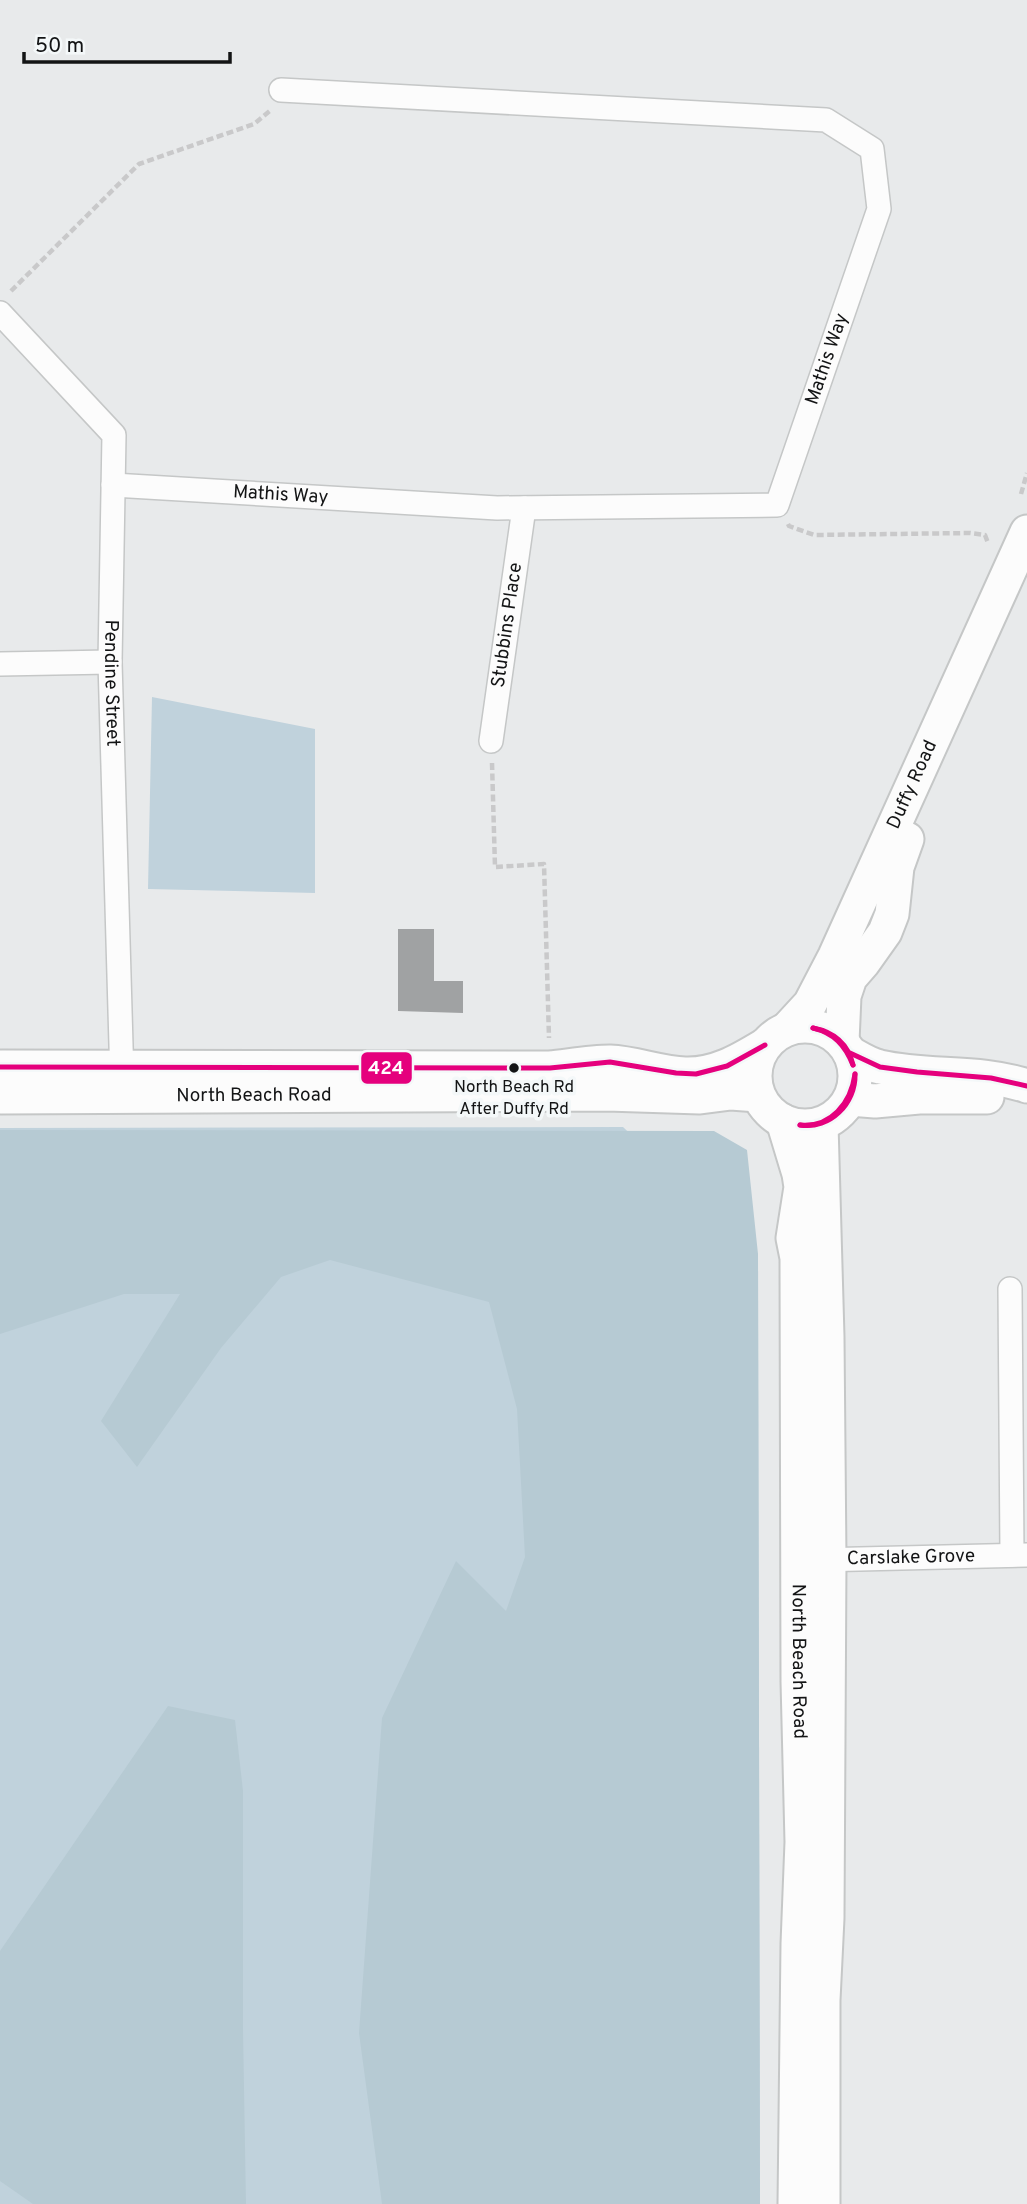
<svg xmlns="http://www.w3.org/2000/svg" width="1027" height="2204" font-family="Overpass,sans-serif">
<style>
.green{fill:#c0d2dc}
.forest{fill:#b6cad3}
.building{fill:#a0a2a3}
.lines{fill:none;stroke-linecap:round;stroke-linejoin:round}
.street-casing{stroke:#c5c7c7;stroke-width:26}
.secondary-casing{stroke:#c5c7c7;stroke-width:37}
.path{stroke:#c9c9ca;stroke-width:4.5;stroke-dasharray:7 3.5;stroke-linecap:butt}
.street{stroke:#fcfcfc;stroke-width:23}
.secondary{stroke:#fcfcfc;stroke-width:33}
.bus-1-casing{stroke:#f4f8f9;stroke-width:10}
.bus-1{stroke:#e5007d;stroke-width:5}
.bus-dot{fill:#131415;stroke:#f4f8f9;stroke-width:2.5}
.labels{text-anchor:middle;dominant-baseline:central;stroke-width:7;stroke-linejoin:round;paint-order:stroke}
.bus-label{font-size:17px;fill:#131415;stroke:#f4f8f9}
.street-label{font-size:19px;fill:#131415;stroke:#f4f8f9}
.line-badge{stroke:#f4f8f9;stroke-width:2.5}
.badge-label{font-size:19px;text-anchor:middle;font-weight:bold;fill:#fff}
</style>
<rect width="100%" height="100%" fill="#e8eaeb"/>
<g class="green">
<path d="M 152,697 L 315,729 L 315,893 L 148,889 Z"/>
<path d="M 623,1127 L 758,1254 L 760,2204 L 0,2204 L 0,1128 Z"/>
</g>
<g class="forest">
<path d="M 0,1130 L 714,1131 L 747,1150 L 758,1254 L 760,2204 L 382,2204 L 359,2033 L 382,1718 L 456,1561 L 506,1611 L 525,1557 L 517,1409 L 489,1302 L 330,1260 L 281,1277 L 221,1348 L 137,1467 L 101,1421 L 180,1294 L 124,1294 L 0,1334 Z"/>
<path d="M 168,1706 L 235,1720 L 243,1791 L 243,2029 L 246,2204 L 33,2204 L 0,2181 L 0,1951 Z"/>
</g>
<path class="building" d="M 398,929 L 434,929 L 434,981 L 463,981 L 463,1013 L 398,1011 Z"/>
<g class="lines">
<defs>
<g id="street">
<path id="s1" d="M 0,313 L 114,435 L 110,662 L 122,1080"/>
<path id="s2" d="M 113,485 L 497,508 L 777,505 L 879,209 L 872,149 L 826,120 L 281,90"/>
<path d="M 0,664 L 110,662"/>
<path id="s3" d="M 491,741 L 524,508"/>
<path d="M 1010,1289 L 1012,1555"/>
<path id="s4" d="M 817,1560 L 1027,1555"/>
</g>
<g id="secondary">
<circle cx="805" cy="1076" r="50"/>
<path id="s5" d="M 787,1029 L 810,1004 L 835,956 L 1027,532"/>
<path d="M 842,1042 L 844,996 L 850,978 L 863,963 L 885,932 L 892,914 L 897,867 L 907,839"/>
<path d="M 850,1053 C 859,1058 870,1065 880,1067 C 929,1078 979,1070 1027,1086"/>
<path d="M 0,1067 L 550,1068 C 569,1066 590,1062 610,1062 C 635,1063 660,1073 685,1074 C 716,1075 740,1060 765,1045"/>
<path id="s6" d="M 0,1097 L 607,1094 L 700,1097 L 731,1093 L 758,1095"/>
<path d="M 850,1099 L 875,1101 L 919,1097 L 987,1097"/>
<path id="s7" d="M 783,1121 L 799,1174 L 801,1187 L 793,1238 L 797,1258 L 798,1681 L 802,1842 L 798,1944 L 795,2204"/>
<path d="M 821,1124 L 827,1337 L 829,1560 L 827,1918 L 823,2000 L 823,2204"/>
</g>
</defs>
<use href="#street" class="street-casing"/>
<use href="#secondary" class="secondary-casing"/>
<g class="path">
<path d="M 11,291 L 139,164 L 254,124 L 271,110"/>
<path d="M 1021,494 L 1027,473"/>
<path d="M 788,524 L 789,526 L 814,535 L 970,533 L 985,535 L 988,543"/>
<path d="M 492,763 L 495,867 L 544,864 L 549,1038"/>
</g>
<use href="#street" class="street"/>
<use href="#secondary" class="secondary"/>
<defs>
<g id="bus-1">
<path d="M 813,1028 C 834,1032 848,1044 853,1065"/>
<path d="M 813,1028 C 834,1033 845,1045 853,1065"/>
<path d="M 850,1053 L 880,1067 L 917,1072 L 991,1078 L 1027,1086"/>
<path d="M 0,1067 L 550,1068 L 610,1062 L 676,1073 L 696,1074 L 727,1066 L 765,1045"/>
<path d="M 800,1125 C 831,1128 851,1103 855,1074"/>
<path d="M 800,1125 C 830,1130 856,1103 855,1074"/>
</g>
</defs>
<use href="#bus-1" class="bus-1-casing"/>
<use href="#bus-1" class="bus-1"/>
</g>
<circle class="bus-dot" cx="514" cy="1068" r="6"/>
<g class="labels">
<g class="bus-label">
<text x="514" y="1088">North Beach Rd<tspan x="514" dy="22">After Duffy Rd</tspan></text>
</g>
<g class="street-label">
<text stroke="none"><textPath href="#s2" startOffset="819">Mathis Way</textPath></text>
<text stroke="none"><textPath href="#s2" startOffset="168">Mathis Way</textPath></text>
<text stroke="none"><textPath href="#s3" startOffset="117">Stubbins Place</textPath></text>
<text stroke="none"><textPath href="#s1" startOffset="415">Pendine Street</textPath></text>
<text stroke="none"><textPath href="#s5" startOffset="276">Duffy Road</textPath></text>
<text stroke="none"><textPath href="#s6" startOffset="254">North Beach Road</textPath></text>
<text stroke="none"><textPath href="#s4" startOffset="94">Carslake Grove</textPath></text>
<text stroke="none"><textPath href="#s7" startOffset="544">North Beach Road</textPath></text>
</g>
</g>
<rect class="line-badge" x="360" y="1051" width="53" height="34" rx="7" fill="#e5007d"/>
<g class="badge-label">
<text x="386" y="1074">424</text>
</g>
<path d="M24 52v10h206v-10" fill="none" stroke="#131415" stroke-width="3.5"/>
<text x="35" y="52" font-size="21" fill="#131415" stroke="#f4f8f9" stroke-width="5" paint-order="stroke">50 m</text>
</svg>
